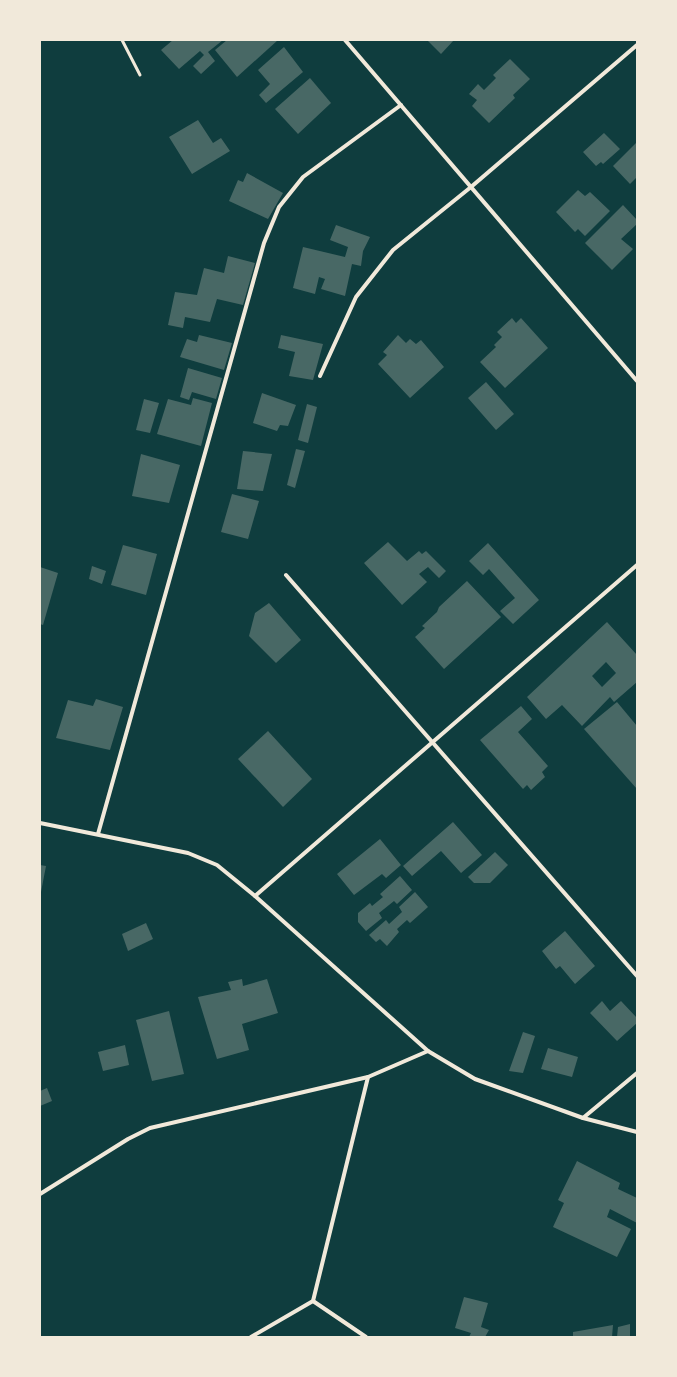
<svg xmlns="http://www.w3.org/2000/svg" width="677" height="1377" font-family="'Noto Sans',sans-serif">
<style>
.building{fill:#486865;fill-rule:evenodd}
.lines{fill:none;stroke-linecap:round;stroke-linejoin:round}
.service{stroke:#f1e9da;stroke-width:3}
.minor{stroke:#f1e9da;stroke-width:4}
</style>
<rect width="100%" height="100%" fill="#0f3d3e"/>
<g class="building">
<path d="M 173,40 L 223,40 L 208,52 L 215,61 L 201,74 L 193,66 L 204,55 L 200,51 L 179,69 L 161,50 Z"/>
<path d="M 227,40 L 278,40 L 237,77 L 215,50 Z"/>
<path d="M 427,40 L 454,40 L 441,54 Z"/>
<path d="M 284,47 L 303,72 L 266,103 L 259,95 L 270,84 L 258,70 Z"/>
<path d="M 510,59 L 530,79 L 513,95 L 515,98 L 489,123 L 472,106 L 477,100 L 469,94 L 478,84 L 484,90 L 496,78 L 493,75 Z"/>
<path d="M 310,78 L 331,103 L 298,134 L 275,109 Z"/>
<path d="M 198,120 L 213,143 L 221,138 L 230,151 L 192,174 L 169,137 Z"/>
<path d="M 604,133 L 620,149 L 603,164 L 601,162 L 596,166 L 583,152 Z"/>
<path d="M 637,142 L 637,177 L 630,184 L 613,166 Z"/>
<path d="M 247,173 L 283,193 L 268,219 L 229,201 L 238,180 L 243,182 Z"/>
<path d="M 578,190 L 585,196 L 590,192 L 610,211 L 585,236 L 578,229 L 575,232 L 556,212 Z"/>
<path d="M 623,205 L 637,220 L 637,224 L 621,239 L 633,249 L 612,270 L 585,243 Z"/>
<path d="M 336,225 L 370,237 L 363,251 L 361,266 L 352,264 L 345,296 L 321,289 L 325,279 L 319,277 L 315,294 L 293,288 L 303,247 L 345,257 L 348,247 L 330,240 Z"/>
<path d="M 228,256 L 255,263 L 243,305 L 217,299 L 210,322 L 185,317 L 183,328 L 168,325 L 175,292 L 197,295 L 204,268 L 224,273 Z"/>
<path d="M 512,318 L 516,323 L 521,318 L 548,348 L 505,388 L 480,362 L 496,347 L 494,345 L 502,337 L 497,332 Z"/>
<path d="M 199,335 L 232,343 L 224,370 L 180,357 L 187,339 L 197,342 Z"/>
<path d="M 281,335 L 323,344 L 313,380 L 289,376 L 295,352 L 278,348 Z"/>
<path d="M 398,335 L 406,343 L 410,339 L 416,344 L 421,340 L 444,367 L 410,398 L 378,364 L 387,355 L 383,352 Z"/>
<path d="M 188,368 L 222,378 L 216,399 L 192,392 L 189,400 L 180,397 Z"/>
<path d="M 486,382 L 514,414 L 496,430 L 468,398 Z"/>
<path d="M 262,393 L 296,405 L 288,426 L 280,425 L 277,431 L 253,423 Z"/>
<path d="M 193,398 L 212,403 L 201,446 L 157,434 L 168,399 L 191,405 Z"/>
<path d="M 144,399 L 159,403 L 150,433 L 136,430 Z"/>
<path d="M 307,404 L 317,407 L 308,443 L 298,440 Z"/>
<path d="M 296,449 L 305,451 L 295,488 L 287,485 Z"/>
<path d="M 243,451 L 272,454 L 263,491 L 237,489 Z"/>
<path d="M 141,454 L 180,465 L 169,503 L 132,496 Z"/>
<path d="M 232,494 L 259,501 L 248,539 L 221,532 Z"/>
<path d="M 388,542 L 407,561 L 419,551 L 422,554 L 426,551 L 446,571 L 439,578 L 428,567 L 419,574 L 427,582 L 402,605 L 364,563 Z"/>
<path d="M 488,543 L 539,600 L 513,624 L 500,611 L 515,598 L 489,569 L 483,575 L 469,561 Z"/>
<path d="M 123,545 L 157,554 L 146,595 L 111,585 Z"/>
<path d="M 92,566 L 106,571 L 102,584 L 89,579 Z"/>
<path d="M 40,567 L 58,573 L 43,625 L 40,624 Z"/>
<path d="M 467,581 L 501,617 L 444,669 L 415,637 L 425,628 L 422,626 L 437,612 L 439,607 Z"/>
<path d="M 269,603 L 301,640 L 276,663 L 249,636 L 255,613 Z"/>
<path d="M 607,622 L 637,655 L 637,682 L 614,702 L 610,697 L 582,726 L 562,705 L 546,719 L 527,697 ZM 606,662 L 616,673 L 602,687 L 592,676 Z"/>
<path d="M 96,699 L 123,707 L 110,750 L 56,738 L 68,700 L 93,706 Z"/>
<path d="M 617,702 L 637,726 L 637,789 L 584,729 Z"/>
<path d="M 521,706 L 532,719 L 518,732 L 548,766 L 542,772 L 545,777 L 531,790 L 527,785 L 523,789 L 480,740 Z"/>
<path d="M 268,731 L 312,779 L 283,807 L 238,759 Z"/>
<path d="M 453,822 L 482,855 L 461,873 L 441,851 L 412,876 L 403,866 Z"/>
<path d="M 380,839 L 401,865 L 386,878 L 382,874 L 354,895 L 337,874 Z"/>
<path d="M 495,852 L 508,865 L 490,883 L 474,883 L 468,877 Z"/>
<path d="M 40,865 L 46,866 L 41,892 L 40,892 Z"/>
<path d="M 400,876 L 412,890 L 397,904 L 394,901 L 379,913 L 382,918 L 366,931 L 358,922 L 358,913 L 370,903 L 372,906 L 383,897 L 380,894 Z"/>
<path d="M 415,892 L 428,907 L 410,923 L 407,920 L 397,929 L 399,932 L 387,946 L 380,939 L 376,942 L 369,935 L 386,920 L 389,924 L 402,912 L 399,907 Z"/>
<path d="M 146,923 L 153,939 L 128,951 L 122,934 Z"/>
<path d="M 565,931 L 595,966 L 575,984 L 560,966 L 556,969 L 542,951 Z"/>
<path d="M 242,979 L 243,986 L 267,979 L 278,1013 L 242,1024 L 249,1050 L 217,1059 L 198,997 L 231,990 L 228,982 Z"/>
<path d="M 602,1001 L 610,1011 L 621,1001 L 637,1018 L 637,1023 L 617,1041 L 590,1013 Z"/>
<path d="M 169,1011 L 184,1074 L 152,1081 L 136,1020 Z"/>
<path d="M 523,1032 L 535,1036 L 523,1073 L 509,1071 Z"/>
<path d="M 125,1045 L 129,1065 L 103,1071 L 98,1052 Z"/>
<path d="M 548,1048 L 578,1057 L 572,1077 L 541,1069 Z"/>
<path d="M 47,1088 L 52,1101 L 40,1106 L 40,1091 Z"/>
<path d="M 577,1161 L 620,1183 L 618,1189 L 637,1198 L 637,1223 L 610,1209 L 607,1217 L 631,1229 L 617,1257 L 553,1227 L 564,1203 L 558,1200 Z"/>
<path d="M 464,1297 L 488,1303 L 481,1327 L 489,1330 L 485,1337 L 469,1337 L 471,1333 L 455,1328 Z"/>
<path d="M 630,1324 L 630,1337 L 617,1337 L 618,1327 Z"/>
<path d="M 613,1325 L 612,1337 L 573,1337 L 573,1332 Z"/>
</g>
<g class="lines">
<path class="service" d="M 122,40 L 140,75"/>
<g class="minor">
<path d="M 345,40 L 637,381"/>
<path d="M 320,376 L 356,297 L 393,250 L 471,187 L 637,45"/>
<path d="M 286,575 L 637,976"/>
<path d="M 40,823 L 188,853 L 217,865 L 255,896 L 428,1051 L 475,1079 L 583,1118 L 637,1132"/>
<path d="M 98,834 L 264,243 L 279,207 L 303,177 L 401,105"/>
<path d="M 255,896 L 637,565"/>
<path d="M 583,1118 L 637,1073"/>
<path d="M 40,1194 L 128,1139 L 150,1128 L 368,1077 L 428,1051"/>
<path d="M 313,1301 L 366,1337"/>
<path d="M 251,1337 L 313,1301 L 368,1077"/>
</g>
</g>
<rect width="677" height="1377" fill="none" stroke="#f1e9da" stroke-width="82"/>
</svg>
